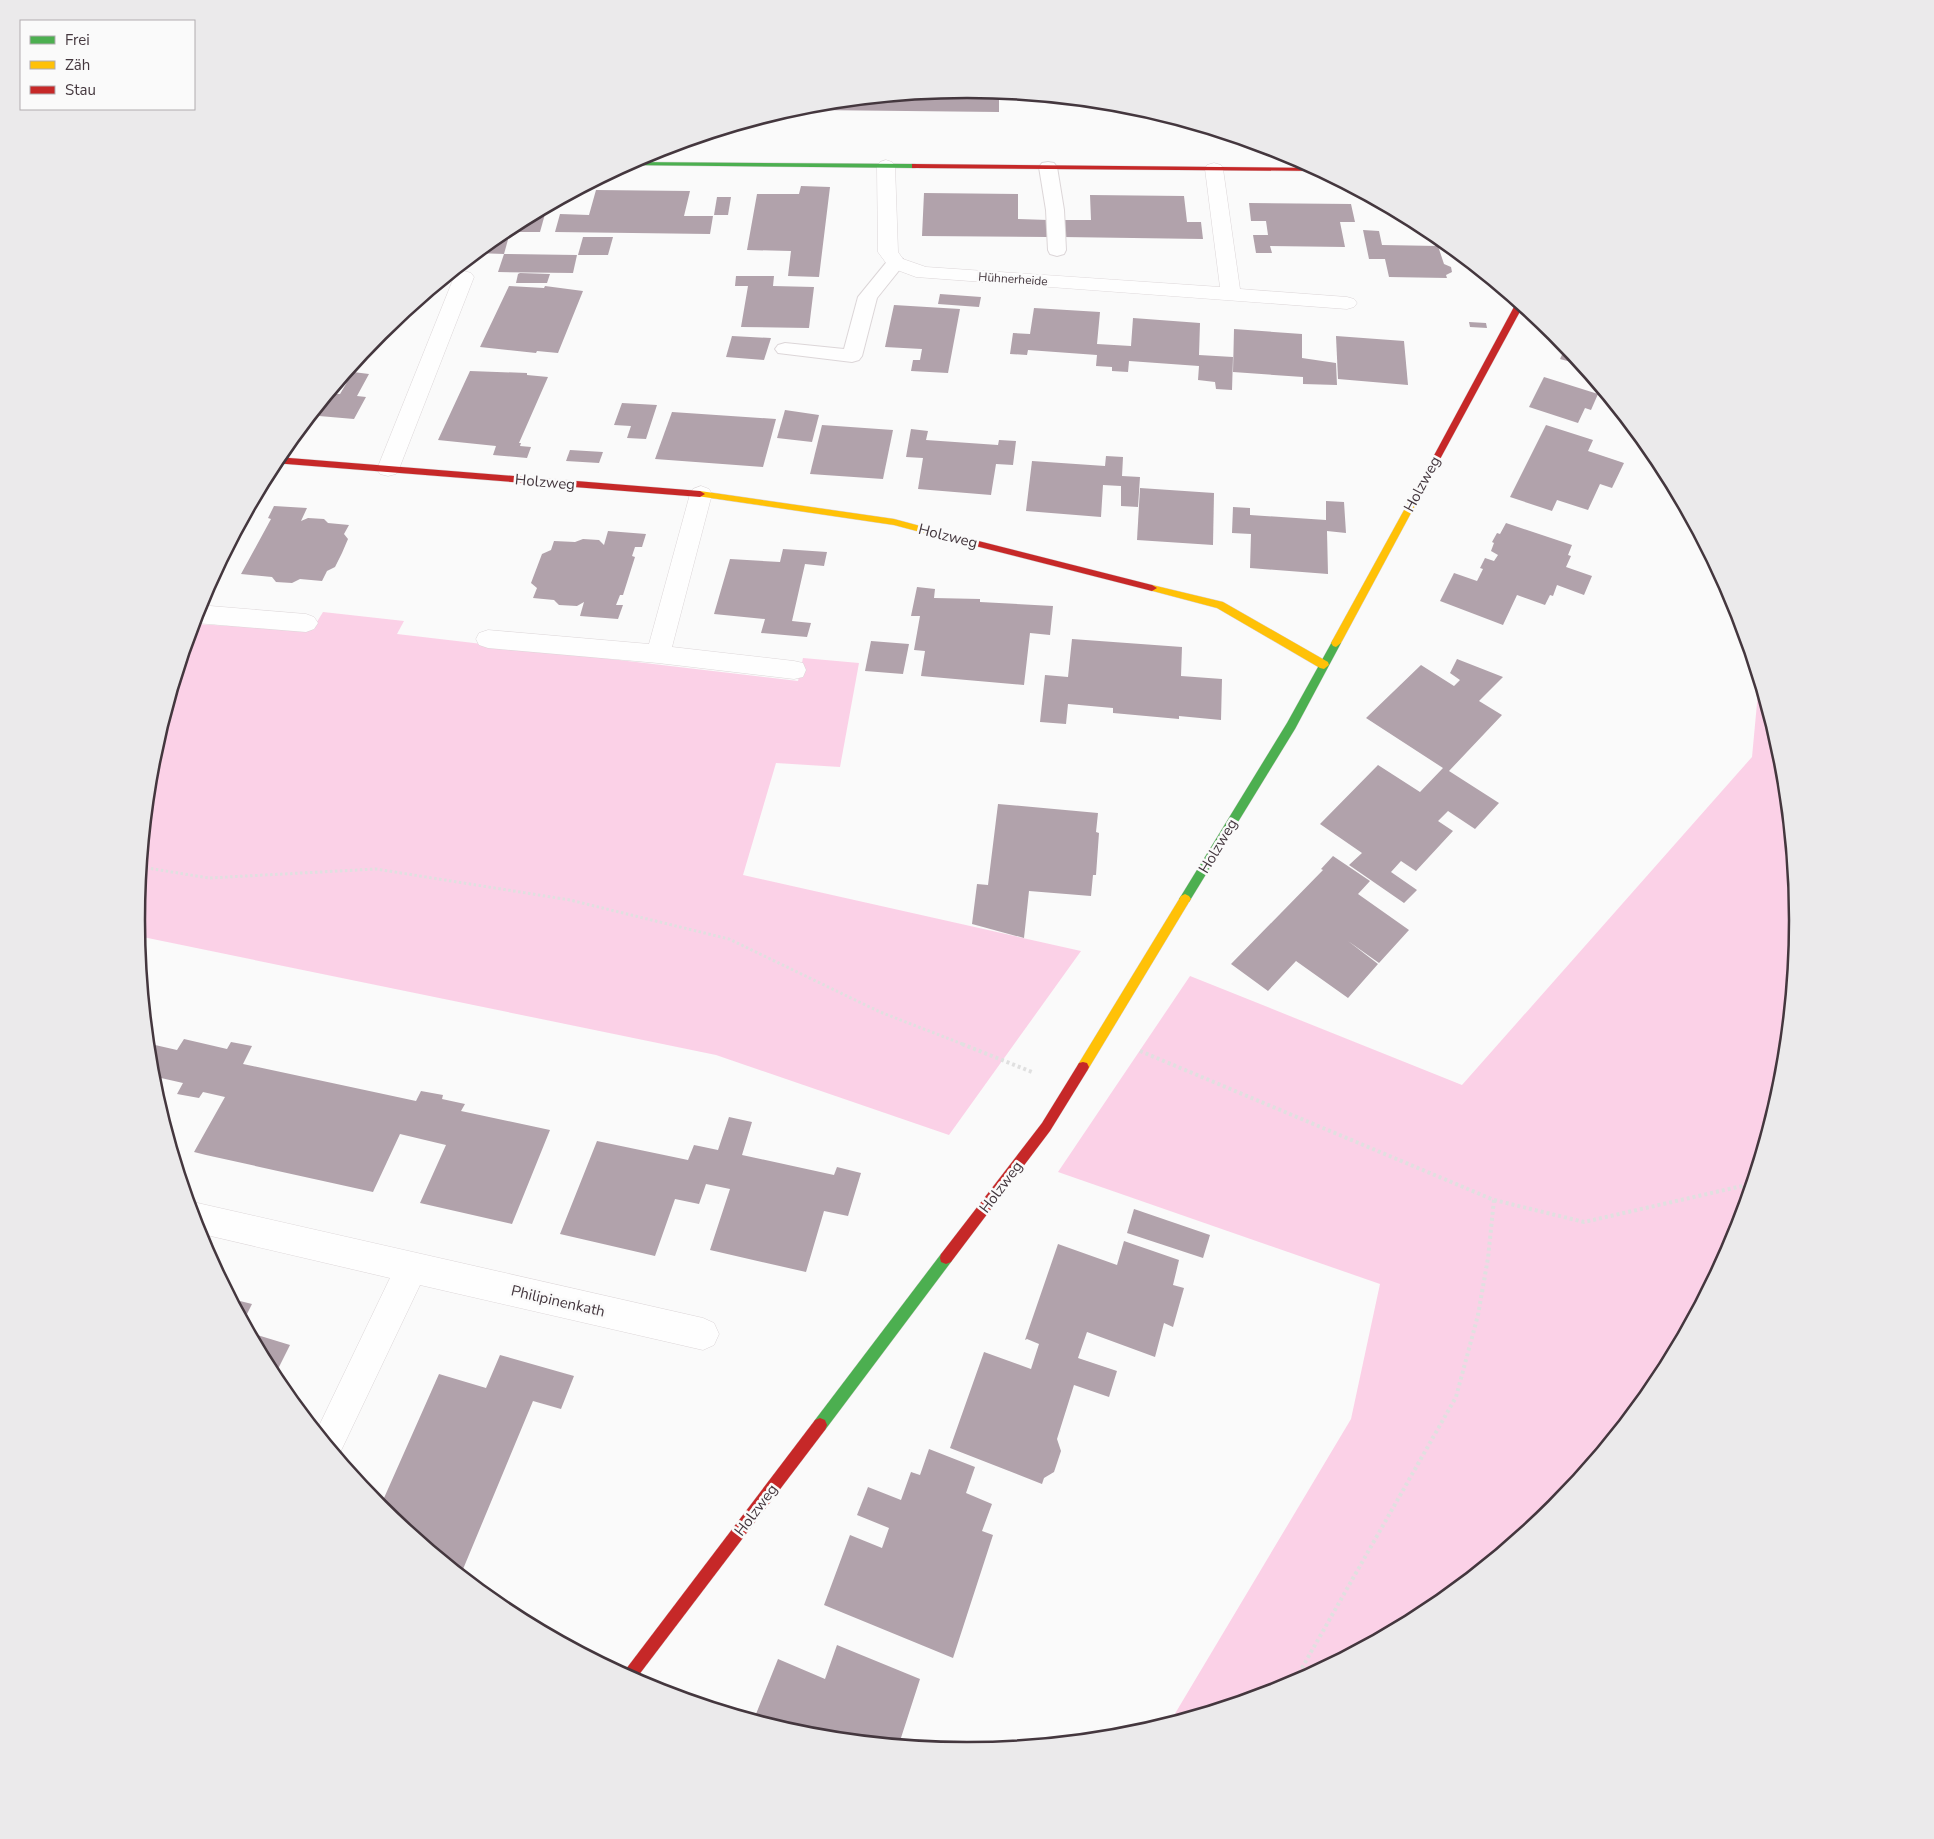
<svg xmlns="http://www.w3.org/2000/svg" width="1934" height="1839" font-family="'Nunito Sans',sans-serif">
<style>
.green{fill:#fbd1e7}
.building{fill:#b1a2ab}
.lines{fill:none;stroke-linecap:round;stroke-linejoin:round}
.lane-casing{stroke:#dcd6d8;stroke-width:2}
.street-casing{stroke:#dcd6d8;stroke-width:1}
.fast-casing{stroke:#dcd6d8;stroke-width:1}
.slow-casing{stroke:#dcd6d8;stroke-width:1}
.jam-casing{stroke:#dcd6d8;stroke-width:1}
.path-far1{stroke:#e0e0e0;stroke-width:3;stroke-dasharray:2.5 2.5;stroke-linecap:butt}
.path{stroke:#e0e0e0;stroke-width:4;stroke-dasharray:3 3;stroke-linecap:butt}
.lane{fill:#fefefe;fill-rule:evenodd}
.street{fill:#fefefe;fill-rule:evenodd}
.fast{fill:#4caf50;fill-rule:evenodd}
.slow{fill:#ffc107;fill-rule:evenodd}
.jam{fill:#c62828;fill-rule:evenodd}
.labels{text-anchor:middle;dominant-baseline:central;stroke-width:5;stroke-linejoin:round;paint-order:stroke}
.far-street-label{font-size:12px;fill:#44373e;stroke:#fafafa}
.street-label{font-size:15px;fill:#44373e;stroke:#fafafa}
.rim{fill:none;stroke:#44373e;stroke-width:2.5}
</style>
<rect width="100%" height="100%" fill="#fafafa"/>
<g class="green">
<path d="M 323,612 L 404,621 L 397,634 L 798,681 L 803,658 L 859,663 L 840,767 L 776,763 L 743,875 L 1081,951 L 949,1135 L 716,1055 L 138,936 L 136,919 L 152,757 L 193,624 L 312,630 Z"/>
<path d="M 1759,682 L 1782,758 L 1798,920 L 1782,1082 L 1734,1238 L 1658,1381 L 1554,1507 L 1428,1610 L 1285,1687 L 1170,1722 L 1351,1419 L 1380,1284 L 1058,1172 L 1190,976 L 1462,1085 L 1752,757 Z"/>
</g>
<g class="building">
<path d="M 967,89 L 1006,94 L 999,94 L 999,112 L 814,110 L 815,104 Z"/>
<path d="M 801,186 L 830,187 L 819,277 L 788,276 L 791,251 L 747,250 L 757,194 L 799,194 Z"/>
<path d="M 596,190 L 690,191 L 684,216 L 713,216 L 710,234 L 555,232 L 560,214 L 589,215 Z"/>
<path d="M 924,193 L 1018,194 L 1018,219 L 1048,220 L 1048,237 L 922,236 Z"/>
<path d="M 1090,195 L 1184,196 L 1187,222 L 1201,222 L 1203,239 L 1063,237 L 1062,220 L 1091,220 Z"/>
<path d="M 717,197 L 731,197 L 728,215 L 714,215 Z"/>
<path d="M 1249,203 L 1351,204 L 1355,222 L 1340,222 L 1345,247 L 1270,246 L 1272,253 L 1256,253 L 1253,235 L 1268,235 L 1266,221 L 1251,221 Z"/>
<path d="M 533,214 L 545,214 L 540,232 L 502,232 Z"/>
<path d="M 1363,230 L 1379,231 L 1382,245 L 1438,246 L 1444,264 L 1451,267 L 1452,272 L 1446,275 L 1447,278 L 1389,277 L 1385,259 L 1369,259 Z"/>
<path d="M 497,236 L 509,236 L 504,254 L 476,253 Z"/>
<path d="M 583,237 L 613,237 L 608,255 L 578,255 Z"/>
<path d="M 504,254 L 577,255 L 573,273 L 498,272 Z"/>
<path d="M 518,274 L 520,273 L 550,274 L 547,283 L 516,283 Z"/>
<path d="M 736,276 L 774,276 L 773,286 L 814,287 L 809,328 L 741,327 L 748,286 L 735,286 Z"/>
<path d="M 509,286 L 544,288 L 545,286 L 583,291 L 558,353 L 537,351 L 536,353 L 480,347 Z"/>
<path d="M 940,294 L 981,297 L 979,307 L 938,304 Z"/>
<path d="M 894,305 L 960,309 L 948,373 L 911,371 L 913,360 L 920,360 L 922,349 L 885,347 Z"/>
<path d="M 1034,308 L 1100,312 L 1097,344 L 1131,346 L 1133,318 L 1200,323 L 1199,355 L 1233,357 L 1232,390 L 1216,389 L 1215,382 L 1198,380 L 1199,366 L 1129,361 L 1128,372 L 1112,371 L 1112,367 L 1096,366 L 1097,355 L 1028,350 L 1027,355 L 1010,354 L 1013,333 L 1030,334 Z"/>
<path d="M 1469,322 L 1486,323 L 1487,328 L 1470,327 Z"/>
<path d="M 1234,329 L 1302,334 L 1302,358 L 1336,363 L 1337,385 L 1303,384 L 1303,377 L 1233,372 Z"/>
<path d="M 732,336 L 771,338 L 764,360 L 726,357 Z"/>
<path d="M 1336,336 L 1404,341 L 1408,385 L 1338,379 Z"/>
<path d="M 1566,346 L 1568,349 L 1582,365 L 1560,359 Z"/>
<path d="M 470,371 L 527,373 L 527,375 L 548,377 L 519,443 L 521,443 L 520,446 L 531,447 L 527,458 L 493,455 L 496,446 L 438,440 Z"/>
<path d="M 353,372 L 369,374 L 357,396 L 366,397 L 354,419 L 319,416 L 332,394 L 340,394 Z"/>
<path d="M 1544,377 L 1598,394 L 1591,410 L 1585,408 L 1578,423 L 1529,407 Z"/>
<path d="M 622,403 L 657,405 L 646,439 L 627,438 L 631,426 L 614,425 Z"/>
<path d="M 785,410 L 819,415 L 812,442 L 777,438 Z"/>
<path d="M 672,412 L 776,419 L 763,467 L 655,459 Z"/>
<path d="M 822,425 L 893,430 L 883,479 L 810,474 Z"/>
<path d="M 1546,425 L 1593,440 L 1588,451 L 1624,463 L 1612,488 L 1600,484 L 1588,510 L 1557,500 L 1552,511 L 1510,497 Z"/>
<path d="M 911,429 L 928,431 L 926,440 L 998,445 L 999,440 L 1016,441 L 1013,465 L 996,464 L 991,495 L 918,489 L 923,458 L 906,457 Z"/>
<path d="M 570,450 L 603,452 L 599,463 L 566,461 Z"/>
<path d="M 1106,456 L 1123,457 L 1122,476 L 1140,477 L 1138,507 L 1121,506 L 1121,486 L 1103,485 L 1101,517 L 1026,511 L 1032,461 L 1105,466 Z"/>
<path d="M 1140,488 L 1214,493 L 1213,545 L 1137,540 Z"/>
<path d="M 1326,501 L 1344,502 L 1346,533 L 1327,531 L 1328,574 L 1250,568 L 1251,534 L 1232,533 L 1233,507 L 1250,508 L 1250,515 L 1326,520 Z"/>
<path d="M 274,506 L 307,508 L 301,521 L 308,518 L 324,519 L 328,523 L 349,525 L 344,534 L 348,539 L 342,553 L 335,567 L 327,571 L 322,581 L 300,579 L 292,583 L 276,582 L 272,577 L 241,574 L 271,519 L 268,518 Z"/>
<path d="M 1506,523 L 1572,545 L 1568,555 L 1571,556 L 1566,567 L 1592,576 L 1584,595 L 1557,585 L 1553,596 L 1550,595 L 1545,605 L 1517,595 L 1503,625 L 1440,601 L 1454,573 L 1477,581 L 1483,569 L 1480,568 L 1485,558 L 1494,561 L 1498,555 L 1491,551 L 1494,543 L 1492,542 L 1497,533 L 1500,534 Z"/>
<path d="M 608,531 L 646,534 L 642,547 L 635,547 L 632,556 L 635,557 L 623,595 L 620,595 L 616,605 L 623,605 L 618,619 L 580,616 L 584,602 L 577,606 L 559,605 L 554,600 L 533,598 L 537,588 L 531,583 L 542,554 L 551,550 L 554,541 L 575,542 L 583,539 L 599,540 L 604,545 Z"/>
<path d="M 783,549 L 827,552 L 824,566 L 805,564 L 792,621 L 811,623 L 807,637 L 761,633 L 765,619 L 714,614 L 730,559 L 780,562 Z"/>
<path d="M 917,587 L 935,589 L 934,598 L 980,599 L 980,602 L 1053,606 L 1050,635 L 1030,633 L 1024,685 L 921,676 L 925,651 L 914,650 L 920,616 L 911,616 Z"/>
<path d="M 1072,639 L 1182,647 L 1181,676 L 1222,679 L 1221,720 L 1179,716 L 1179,719 L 1113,713 L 1113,708 L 1068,704 L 1066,724 L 1040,722 L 1045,675 L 1068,677 Z"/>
<path d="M 871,641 L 909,644 L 903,674 L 865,671 Z"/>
<path d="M 1457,659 L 1503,677 L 1479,701 L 1502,715 L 1449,771 L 1499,803 L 1475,829 L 1448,811 L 1438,821 L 1453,831 L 1416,871 L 1401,861 L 1391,872 L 1417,890 L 1404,903 L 1349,865 L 1362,853 L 1320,824 L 1378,765 L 1420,792 L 1443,768 L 1366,718 L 1421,665 L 1454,686 L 1460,680 L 1450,673 Z"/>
<path d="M 998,804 L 1098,813 L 1096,832 L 1099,833 L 1096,875 L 1093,875 L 1091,896 L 1029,891 L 1024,938 L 972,924 L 977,884 L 988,885 Z"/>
<path d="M 1333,856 L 1370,881 L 1358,894 L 1409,930 L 1379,963 L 1348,941 L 1378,964 L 1348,998 L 1296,961 L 1268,991 L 1231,964 L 1323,870 L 1321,869 Z"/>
<path d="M 184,1039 L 227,1049 L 231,1042 L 252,1046 L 243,1064 L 416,1101 L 421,1091 L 443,1095 L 442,1099 L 465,1104 L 461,1111 L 550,1130 L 512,1224 L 420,1203 L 446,1145 L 400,1134 L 373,1192 L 206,1155 L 194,1152 L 225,1097 L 203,1092 L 199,1098 L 177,1094 L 183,1083 L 161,1078 L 154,1089 L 152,1081 L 149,1051 L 152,1052 L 155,1045 L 177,1050 Z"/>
<path d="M 729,1117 L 752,1122 L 742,1155 L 834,1175 L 837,1167 L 861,1173 L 848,1216 L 824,1211 L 806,1272 L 710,1250 L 730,1189 L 706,1184 L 699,1204 L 675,1199 L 655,1256 L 560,1234 L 597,1141 L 688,1160 L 694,1145 L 718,1150 Z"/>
<path d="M 1134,1209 L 1210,1235 L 1203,1258 L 1127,1233 Z"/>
<path d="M 1124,1241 L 1179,1260 L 1173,1285 L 1184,1288 L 1173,1327 L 1164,1323 L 1155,1357 L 1087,1332 L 1078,1358 L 1117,1371 L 1109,1397 L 1074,1385 L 1057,1439 L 1061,1451 L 1054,1472 L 1044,1478 L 1042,1484 L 950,1448 L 984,1352 L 1031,1369 L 1039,1344 L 1027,1339 L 1025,1340 L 1058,1244 L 1117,1265 Z"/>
<path d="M 232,1299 L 252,1304 L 244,1320 L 238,1309 Z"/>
<path d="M 251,1333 L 290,1345 L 274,1377 Z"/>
<path d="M 500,1355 L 574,1376 L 561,1409 L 533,1401 L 461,1574 L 380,1507 L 439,1374 L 486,1388 Z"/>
<path d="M 929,1449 L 975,1467 L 966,1493 L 992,1504 L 982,1531 L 993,1535 L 953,1658 L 824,1605 L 850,1535 L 882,1548 L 889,1528 L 857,1515 L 868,1487 L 901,1500 L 911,1472 L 920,1475 Z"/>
<path d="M 837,1645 L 920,1679 L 899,1744 L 805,1734 L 754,1719 L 778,1659 L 825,1679 Z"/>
</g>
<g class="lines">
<defs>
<g id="lane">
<path d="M 1048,162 L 1054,163 L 1057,167 L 1064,210 L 1066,250 L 1064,254 L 1057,256 L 1050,254 L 1048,250 L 1046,210 L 1039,167 L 1042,163 Z"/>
<path d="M 896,257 L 903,259 L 905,263 L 877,298 L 862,356 L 859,360 L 852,362 L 778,353 L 775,349 L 778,345 L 785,343 L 844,349 L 858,297 L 889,259 Z"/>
</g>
<g id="street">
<path d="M 886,160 L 892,162 L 895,166 L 898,252 L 903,259 L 926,267 L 1220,287 L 1205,169 L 1207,165 L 1214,163 L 1221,165 L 1223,169 L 1240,289 L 1347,297 L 1354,299 L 1357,303 L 1354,307 L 1347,309 L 916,277 L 889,267 L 878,252 L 877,166 L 880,162 Z"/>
<path d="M 464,271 L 471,273 L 474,277 L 399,469 L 396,474 L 388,476 L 380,474 L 377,469 L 454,277 L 457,273 Z"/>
<path d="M 701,486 L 709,489 L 712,494 L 672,647 L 794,661 L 803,663 L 806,670 L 803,677 L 794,679 L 658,663 L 488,648 L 479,645 L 476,639 L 479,633 L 488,630 L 649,644 L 690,494 L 693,489 Z"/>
<path d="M 198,605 L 306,614 L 314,617 L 318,623 L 314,629 L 306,632 L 196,623 L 193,622 Z"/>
<path d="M 193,1202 L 703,1318 L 714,1323 L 719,1334 L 714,1345 L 703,1350 L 420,1285 L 338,1457 L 317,1430 L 390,1278 L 198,1233 L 189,1204 Z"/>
</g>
<g id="fast">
<path d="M 631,162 L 915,164 L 919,166 L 915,168 L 624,165 Z"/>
<path d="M 1336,639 L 1341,643 L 1295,729 L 1189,902 L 1181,902 L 1179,899 L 1181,896 L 1287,723 L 1333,640 Z"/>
<path d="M 946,1252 L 951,1254 L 952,1258 L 951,1262 L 825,1430 L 820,1432 L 815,1430 L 813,1425 L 815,1420 L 941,1254 Z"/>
</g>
<g id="slow">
<path d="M 1435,458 L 1439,461 L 1341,643 L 1336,647 L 1333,646 L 1331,643 L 1431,461 Z"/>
<path d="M 700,491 L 894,519 L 946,533 L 948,535 L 943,538 L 894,525 L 697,496 L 697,492 Z"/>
<path d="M 1152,585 L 1223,602 L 1328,662 L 1329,665 L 1324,669 L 1320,668 L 1217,608 L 1149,590 L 1147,588 L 1149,586 Z"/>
<path d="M 1185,894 L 1189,896 L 1191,899 L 1189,902 L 1087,1071 L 1083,1072 L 1079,1071 L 1077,1067 L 1079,1063 L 1181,896 Z"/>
</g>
<g id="jam">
<path d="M 912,164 L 1314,168 L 1321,171 L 915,168 L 912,168 Z"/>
<path d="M 1515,300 L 1523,306 L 1439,461 L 1435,464 L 1432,463 L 1431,461 L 1515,305 Z"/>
<path d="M 277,457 L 700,491 L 705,494 L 700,497 L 274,463 Z"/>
<path d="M 943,532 L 1152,585 L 1157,588 L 1152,591 L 940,537 L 940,533 Z"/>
<path d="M 1083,1062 L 1087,1063 L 1089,1067 L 1087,1071 L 1050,1131 L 951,1262 L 946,1264 L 941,1262 L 940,1258 L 941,1254 L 1042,1123 L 1079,1063 Z"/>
<path d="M 820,1418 L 825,1420 L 827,1425 L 825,1430 L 635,1680 L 623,1673 L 815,1420 Z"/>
</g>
</defs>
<use href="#lane" class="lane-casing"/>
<use href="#street" class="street-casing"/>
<use href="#fast" class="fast-casing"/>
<use href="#slow" class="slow-casing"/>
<use href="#jam" class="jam-casing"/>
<path class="path-far1" d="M 141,867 L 209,878 L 376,869 L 570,900 L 729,939 L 880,1012 L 965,1045"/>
<g class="path">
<path d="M 962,1044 L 1032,1072"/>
<path d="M 1140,1051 L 1494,1200 L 1488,1258 L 1478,1315 L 1456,1397 L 1294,1682"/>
<path d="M 1494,1200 L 1584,1222 L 1751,1184"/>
</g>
<use href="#lane" class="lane"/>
<use href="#street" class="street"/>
<use href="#fast" class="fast"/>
<use href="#slow" class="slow"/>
<use href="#jam" class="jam"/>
</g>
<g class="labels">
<g class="far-street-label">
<text transform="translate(1013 279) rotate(4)">Hühnerheide</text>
</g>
<g class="street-label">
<text transform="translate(545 482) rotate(5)">Holzweg</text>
<text transform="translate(1422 484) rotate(-62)">Holzweg</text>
<text transform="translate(948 536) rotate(14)">Holzweg</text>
<text transform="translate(1218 846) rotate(-59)">Holzweg</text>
<text transform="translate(1001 1187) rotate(-53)">Holzweg</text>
<text transform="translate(558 1301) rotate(13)">Philipinenkath</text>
<text transform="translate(756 1510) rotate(-53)">Holzweg</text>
</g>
</g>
<path d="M0 0H1934V1839H0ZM145 920a822 822 0 1 1 1644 0a822 822 0 1 1-1644 0Z" fill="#ebeaeb" fill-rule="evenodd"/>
<path class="rim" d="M145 920a822 822 0 1 1 1644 0a822 822 0 1 1-1644 0Z"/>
<rect x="20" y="20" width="175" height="90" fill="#fafafa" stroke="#b1acaf"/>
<rect x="30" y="36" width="25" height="8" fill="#4caf50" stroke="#b1acaf"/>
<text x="65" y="45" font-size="15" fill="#44373e">Frei</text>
<rect x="30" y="61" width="25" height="8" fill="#ffc107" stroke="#b1acaf"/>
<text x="65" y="70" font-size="15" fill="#44373e">Zäh</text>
<rect x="30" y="86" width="25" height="8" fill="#c62828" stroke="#b1acaf"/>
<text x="65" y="95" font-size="15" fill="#44373e">Stau</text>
</svg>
